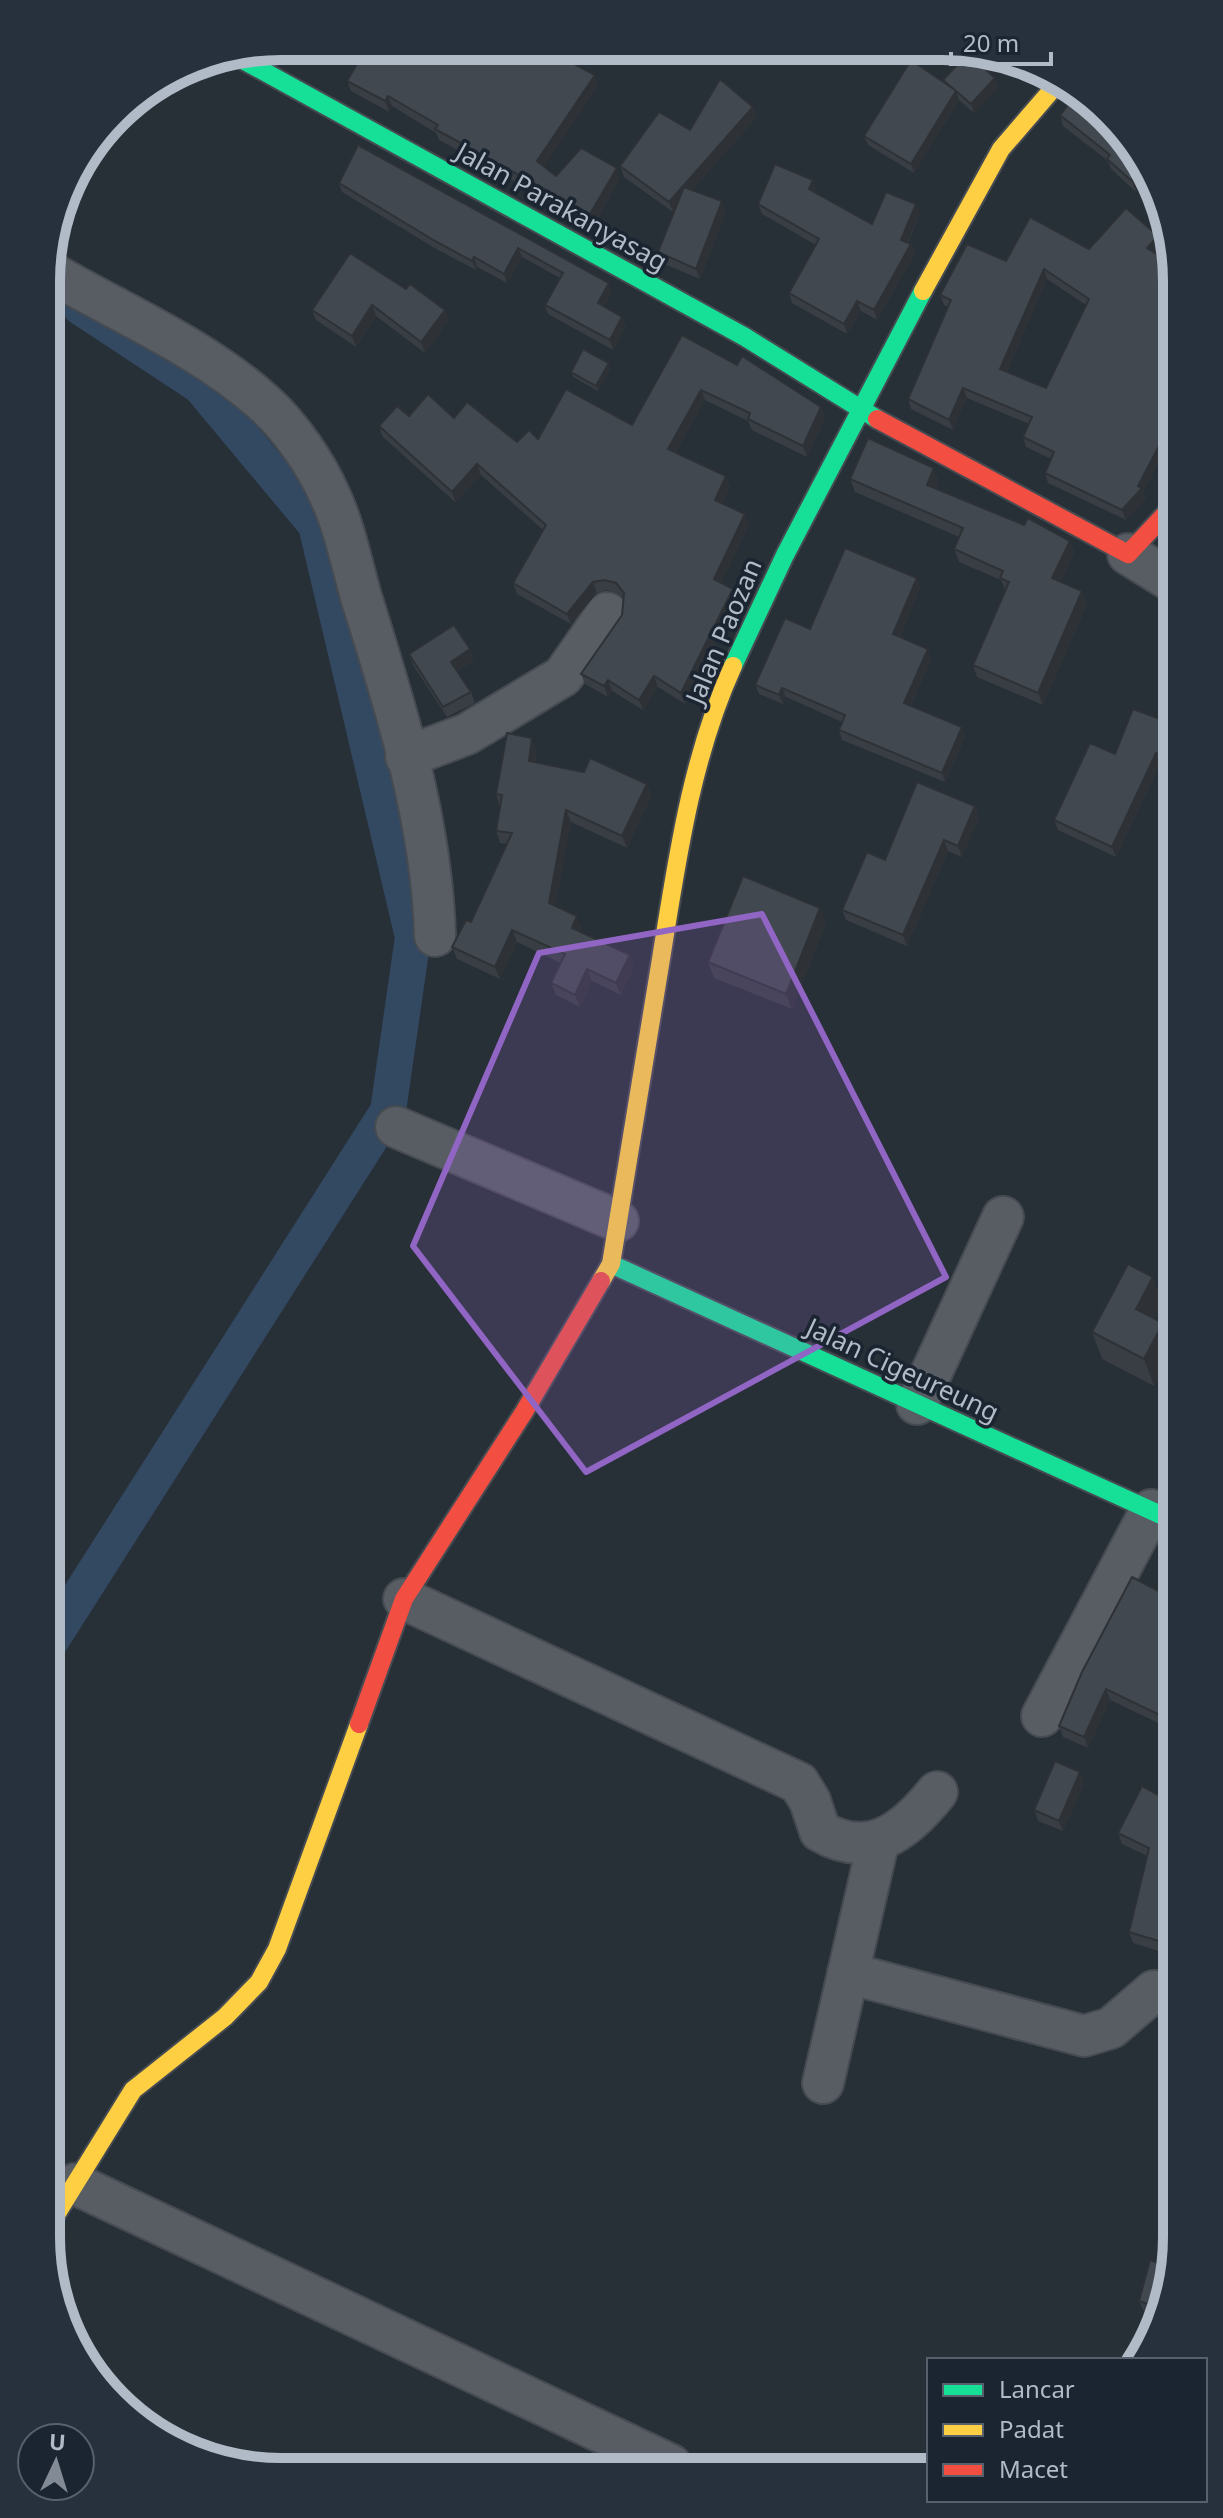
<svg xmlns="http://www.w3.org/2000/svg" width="1223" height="2518" font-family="'Noto Sans',sans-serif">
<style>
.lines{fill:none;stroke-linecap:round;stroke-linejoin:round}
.canal{stroke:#334861;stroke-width:36}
.street-casing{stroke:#464b52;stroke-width:44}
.fast-casing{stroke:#464b52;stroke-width:22}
.slow-casing{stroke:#464b52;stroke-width:22}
.jam-casing{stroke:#464b52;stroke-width:22}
.street{stroke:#585d64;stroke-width:40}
.fast{stroke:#16e098;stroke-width:18}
.slow{stroke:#ffcf43;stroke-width:18}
.jam{stroke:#f24e42;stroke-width:18}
.wall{fill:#383e44;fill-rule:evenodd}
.shaded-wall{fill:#2e3237}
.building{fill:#41484f;stroke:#2e3237;stroke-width:2;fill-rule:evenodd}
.marked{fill:#9165c3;fill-opacity:0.2;stroke:#9165c3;stroke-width:6;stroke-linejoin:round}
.labels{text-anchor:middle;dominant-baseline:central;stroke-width:7;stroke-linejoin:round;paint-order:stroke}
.street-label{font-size:26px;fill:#b1bbc8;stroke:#1b2531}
.rim{fill:none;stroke:#b1bbc8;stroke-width:10}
</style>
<rect width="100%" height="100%" fill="#272f37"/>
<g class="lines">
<path class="canal" d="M 52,1639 L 388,1111 L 413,937 L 316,525 L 200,386 L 80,307"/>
<defs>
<g id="street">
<path d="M 48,271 C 120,313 202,347 264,403 C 290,426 316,464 330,496 C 345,528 352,566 362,600 C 396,708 432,822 435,936"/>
<path d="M 1128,554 L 1170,580"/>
<path d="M 406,757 L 467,734 L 563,676 L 607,613"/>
<path d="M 396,1127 L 618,1221"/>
<path d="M 917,1404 L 1003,1217"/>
<path d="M 404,1599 L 799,1783 L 810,1801 L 820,1831 C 869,1860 905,1832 937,1792"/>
<path d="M 1042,1716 L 1151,1510"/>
<path d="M 848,1973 L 1084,2036 L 1111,2028 L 1154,1991"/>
<path d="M 823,2083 L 878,1843"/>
<path d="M 75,2184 L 671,2465"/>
</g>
<g id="fast">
<path d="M 234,55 L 745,337 L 877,419"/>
<path d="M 733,666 L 785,555 L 923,291"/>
<path d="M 611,1264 L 1174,1521"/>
</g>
<g id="slow">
<path d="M 923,291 L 1001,149 L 1057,84"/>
<path d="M 601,1281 L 611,1264 C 628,1162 644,1061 661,959 C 677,860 691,758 733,666"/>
<path d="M 54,2218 L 133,2090 L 225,2017 L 259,1982 L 277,1949 L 359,1724"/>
</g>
<g id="jam">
<path d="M 877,419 L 1128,554 L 1170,509"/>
<path d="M 359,1724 L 404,1599 L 524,1412 L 601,1281"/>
</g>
</defs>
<use href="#street" class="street-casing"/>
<use href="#fast" class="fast-casing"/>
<use href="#slow" class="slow-casing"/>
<use href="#jam" class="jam-casing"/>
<use href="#street" class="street"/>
<use href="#fast" class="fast"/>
<use href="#slow" class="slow"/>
<use href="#jam" class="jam"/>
</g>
<g class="wall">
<path d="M 595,75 L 598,86 L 544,166 L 556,176 L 620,178 L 594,225 L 439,140 L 436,133 L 392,106 L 389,112 L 351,91 L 347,81 Z"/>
<path d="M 943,80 L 999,87 L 974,113 L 959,100 L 914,173 L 868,145 L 864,136 L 944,83 Z"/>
<path d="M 1097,105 L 1145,181 L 1136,192 L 1111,169 L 1108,161 L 1063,126 L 1060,115 Z"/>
<path d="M 753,107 L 757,117 L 692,190 L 726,212 L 700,279 L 662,263 L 658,252 L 675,209 L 673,212 L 624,177 L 620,166 L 690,130 Z"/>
<path d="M 358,145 L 612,292 L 604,307 L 622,317 L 626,326 L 613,350 L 548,314 L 545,305 L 560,278 L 522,257 L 507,283 L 477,267 L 476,270 L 438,250 L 342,192 L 339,183 Z"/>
<path d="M 813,180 L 816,190 L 815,193 L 872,224 L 916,204 L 920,214 L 908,243 L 911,244 L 915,254 L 877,320 L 861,311 L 847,334 L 792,303 L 789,293 L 816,245 L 762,214 L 758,204 Z"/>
<path d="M 1161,246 L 1155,253 L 1169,261 L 1170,442 L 1143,492 L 1146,498 L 1126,520 L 1048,483 L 1045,473 L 1051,459 L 1026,447 L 1023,437 L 1029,424 L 967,398 L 953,430 L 911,409 L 908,399 L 948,307 L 944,305 L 940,295 L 1006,261 L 1089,249 ZM 1047,279 L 1086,305 L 1046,388 L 1007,372 Z"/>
<path d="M 350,253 L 449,320 L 425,353 L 376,316 L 356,347 L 316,320 L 312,310 Z"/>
<path d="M 737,365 L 821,407 L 825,418 L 807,457 L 752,430 L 748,421 L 705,400 L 675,453 L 726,476 L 730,487 L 722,504 L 749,525 L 721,583 L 737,600 L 685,704 L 658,687 L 643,710 L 612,691 L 608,697 L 585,684 L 581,674 L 622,615 L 624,599 L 619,594 L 608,590 L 597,593 L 571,624 L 517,594 L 513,583 L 543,530 L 481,475 L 455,502 L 382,436 L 379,426 L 409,416 L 454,418 L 517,442 L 632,425 Z"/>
<path d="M 611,368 L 598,391 L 573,377 L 571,372 Z"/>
<path d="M 850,479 L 939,481 L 936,488 L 1024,525 L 1070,541 L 1074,553 L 1061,582 L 1082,591 L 1087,604 L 1043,705 L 977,677 L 973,665 L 1005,590 L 1001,580 L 959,562 L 954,549 L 959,537 L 855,492 Z"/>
<path d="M 917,578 L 920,588 L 900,637 L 931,658 L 911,706 L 962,727 L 965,737 L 945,782 L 842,740 L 839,730 L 842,722 L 786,697 L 783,704 L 759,694 L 755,685 L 810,629 Z"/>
<path d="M 409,654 L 474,660 L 457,671 L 471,692 L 475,703 L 447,717 L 413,665 Z"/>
<path d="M 1171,723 L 1170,768 L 1160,764 L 1116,857 L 1058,830 L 1054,820 Z"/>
<path d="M 537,750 L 535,763 L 647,784 L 651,796 L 627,848 L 571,822 L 555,906 L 582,928 L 580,932 L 630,955 L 634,967 L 621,995 L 592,981 L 580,1007 L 556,995 L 551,983 L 561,963 L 517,942 L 500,979 L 457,959 L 452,947 L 471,922 L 507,844 L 500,843 L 496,831 L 500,807 L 496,794 Z"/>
<path d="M 975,806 L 979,817 L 962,857 L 948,851 L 907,946 L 846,920 L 842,910 Z"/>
<path d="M 820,908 L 826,923 L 792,1009 L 714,978 L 708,962 Z"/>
<path d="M 1163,1303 L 1154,1319 L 1163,1323 L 1172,1350 L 1154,1386 L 1102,1359 L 1092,1332 Z"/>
<path d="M 1174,1599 L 1175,1731 L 1110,1700 L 1088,1748 L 1063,1737 L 1059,1726 Z"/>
<path d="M 1080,1772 L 1084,1783 L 1063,1831 L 1038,1821 L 1034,1810 Z"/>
<path d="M 1175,1804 L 1175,1956 L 1133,1943 L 1129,1932 L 1147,1856 L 1122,1844 L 1118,1833 Z"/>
<path d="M 1173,2269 L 1146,2330 L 1142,2320 L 1145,2311 L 1143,2310 L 1139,2301 Z"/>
</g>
<g class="shaded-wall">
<path d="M 595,75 L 598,86 L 541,171 L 537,161 Z"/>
<path d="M 995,78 L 999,87 L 974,113 L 971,104 Z"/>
<path d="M 956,91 L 959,100 L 914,173 L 911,164 Z"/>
<path d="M 388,96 L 392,106 L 389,112 L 385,101 Z"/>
<path d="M 753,107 L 757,117 L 673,212 L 669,202 Z"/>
<path d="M 617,168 L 620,178 L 594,225 L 590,214 Z"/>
<path d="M 1140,173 L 1145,181 L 1136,192 L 1132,181 Z"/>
<path d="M 813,180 L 816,190 L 813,199 L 809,189 Z"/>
<path d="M 722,201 L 726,212 L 700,279 L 696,269 Z"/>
<path d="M 916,204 L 920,214 L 904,250 L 901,240 Z"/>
<path d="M 1158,236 L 1161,246 L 1151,258 L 1147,248 Z"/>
<path d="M 911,244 L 915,254 L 877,320 L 874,310 Z"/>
<path d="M 518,248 L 522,257 L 507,283 L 504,274 Z"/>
<path d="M 474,257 L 477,267 L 476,270 L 472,261 Z"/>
<path d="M 1044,269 L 1047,279 L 1004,379 L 1000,369 Z"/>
<path d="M 609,283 L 612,292 L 601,312 L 598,303 Z"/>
<path d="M 857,301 L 861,311 L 847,334 L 844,324 Z"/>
<path d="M 372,305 L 376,316 L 356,347 L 352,336 Z"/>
<path d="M 445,310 L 449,320 L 425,353 L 421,342 Z"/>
<path d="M 622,317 L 626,326 L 613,350 L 610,340 Z"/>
<path d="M 609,363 L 611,368 L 598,391 L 596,386 Z"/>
<path d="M 963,388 L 967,398 L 953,430 L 949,420 Z"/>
<path d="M 701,390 L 705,400 L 671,460 L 668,449 Z"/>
<path d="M 821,407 L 825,418 L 807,457 L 803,446 Z"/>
<path d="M 1170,425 L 1170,442 L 1143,492 L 1146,498 L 1126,520 L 1122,510 L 1138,486 Z"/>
<path d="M 477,464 L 481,475 L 455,502 L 452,492 Z"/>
<path d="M 934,468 L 939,481 L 932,497 L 927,485 Z"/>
<path d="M 726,476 L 730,487 L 719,511 L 715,500 Z"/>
<path d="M 745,514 L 749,525 L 718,590 L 714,579 Z"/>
<path d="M 1070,541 L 1074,553 L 1057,591 L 1052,578 Z"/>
<path d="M 917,578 L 920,588 L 897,644 L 893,634 Z"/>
<path d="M 593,582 L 597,593 L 571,624 L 567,614 Z"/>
<path d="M 733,589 L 737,600 L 685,704 L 681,693 Z"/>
<path d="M 1082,591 L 1087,604 L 1043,705 L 1038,693 Z"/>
<path d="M 470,649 L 474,660 L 455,672 L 451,662 Z"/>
<path d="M 928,649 L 931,658 L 908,712 L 904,703 Z"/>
<path d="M 654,676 L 658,687 L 643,710 L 639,700 Z"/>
<path d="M 608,680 L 612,691 L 608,697 L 604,686 Z"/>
<path d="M 782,688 L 786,697 L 783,704 L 779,695 Z"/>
<path d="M 962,727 L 965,737 L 945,782 L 942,773 Z"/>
<path d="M 532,738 L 537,750 L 533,774 L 529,761 Z"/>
<path d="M 1171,745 L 1171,765 L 1170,768 L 1166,757 Z"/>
<path d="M 1156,753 L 1160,764 L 1116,857 L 1112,847 Z"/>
<path d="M 647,784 L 651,796 L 627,848 L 622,836 Z"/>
<path d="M 975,806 L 979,817 L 962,857 L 958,846 Z"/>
<path d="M 566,810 L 571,822 L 554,915 L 549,903 Z"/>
<path d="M 944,840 L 948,851 L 907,946 L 903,935 Z"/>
<path d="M 820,908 L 826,923 L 792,1009 L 786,994 Z"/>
<path d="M 577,916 L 582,928 L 576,940 L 572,928 Z"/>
<path d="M 512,930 L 517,942 L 500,979 L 495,967 Z"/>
<path d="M 630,955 L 634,967 L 621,995 L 616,983 Z"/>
<path d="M 587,969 L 592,981 L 580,1007 L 575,995 Z"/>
<path d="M 1153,1277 L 1163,1303 L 1145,1336 L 1136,1309 Z"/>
<path d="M 1163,1323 L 1172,1350 L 1154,1386 L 1144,1359 Z"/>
<path d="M 1106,1689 L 1110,1700 L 1088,1748 L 1084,1737 Z"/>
<path d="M 1080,1772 L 1084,1783 L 1063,1831 L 1059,1821 Z"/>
</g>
<g class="building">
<path d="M 367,47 L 544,48 L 595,75 L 537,161 L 556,176 L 581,148 L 617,168 L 590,214 L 435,129 L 438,125 L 388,96 L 385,101 L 347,81 Z"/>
<path d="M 968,53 L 995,78 L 971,104 L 956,91 L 911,164 L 864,136 L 911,60 L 955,90 L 943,80 Z"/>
<path d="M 720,79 L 753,107 L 669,202 L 620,166 L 659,112 L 690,130 Z"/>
<path d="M 1077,94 L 1097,105 L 1140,173 L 1132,181 L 1107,159 L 1110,155 L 1060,115 Z"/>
<path d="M 358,145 L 609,283 L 598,303 L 622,317 L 610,340 L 545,305 L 563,273 L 518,248 L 504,274 L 474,257 L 472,261 L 435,241 L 339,183 Z"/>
<path d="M 775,164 L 813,180 L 809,189 L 872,224 L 886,192 L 916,204 L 901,240 L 911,244 L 874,310 L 857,301 L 844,324 L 789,293 L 819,239 L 758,204 Z"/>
<path d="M 684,187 L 722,201 L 696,269 L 658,252 Z"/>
<path d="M 1126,208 L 1158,236 L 1147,248 L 1169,261 L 1170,425 L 1138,486 L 1142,488 L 1122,510 L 1045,473 L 1054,452 L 1023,437 L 1032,417 L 963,388 L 949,420 L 908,399 L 951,300 L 940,295 L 967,244 L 1006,261 L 1030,217 L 1089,249 ZM 1044,269 L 1089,299 L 1046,388 L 1000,369 Z"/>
<path d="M 350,253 L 406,289 L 410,284 L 445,310 L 421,342 L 372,305 L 352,336 L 312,310 Z"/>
<path d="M 682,335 L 737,365 L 742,356 L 821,407 L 803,446 L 748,419 L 750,413 L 701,390 L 668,449 L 726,476 L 715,500 L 745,514 L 714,579 L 733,589 L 681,693 L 654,676 L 639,700 L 608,680 L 604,686 L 581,674 L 622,615 L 624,593 L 616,583 L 604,580 L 593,582 L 567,614 L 513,583 L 546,525 L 477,464 L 452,492 L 379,426 L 397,406 L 409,416 L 428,394 L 454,418 L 467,402 L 517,442 L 529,430 L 538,439 L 566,389 L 632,425 Z"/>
<path d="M 583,349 L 609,363 L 596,386 L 571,372 Z"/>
<path d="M 868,438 L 934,468 L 927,485 L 1024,525 L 1028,518 L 1070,541 L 1052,578 L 1082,591 L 1038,693 L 973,665 L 1009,582 L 1000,578 L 1003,571 L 954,549 L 963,528 L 850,479 Z"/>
<path d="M 845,548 L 917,578 L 893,634 L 928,649 L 904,703 L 962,727 L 942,773 L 839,730 L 845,715 L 782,688 L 779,695 L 755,685 L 785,618 L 810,629 Z"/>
<path d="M 454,625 L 470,649 L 451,662 L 471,692 L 443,707 L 409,654 Z"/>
<path d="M 1133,709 L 1171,723 L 1171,745 L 1166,757 L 1156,753 L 1112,847 L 1054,820 L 1090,743 L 1115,754 Z"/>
<path d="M 507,733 L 532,738 L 529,761 L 584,772 L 590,758 L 647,784 L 622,836 L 566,810 L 549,903 L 577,916 L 572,928 L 630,955 L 616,983 L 587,969 L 575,995 L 551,983 L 565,954 L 512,930 L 495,967 L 452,947 L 466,920 L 471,922 L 512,833 L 496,831 L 502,795 L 496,794 Z"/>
<path d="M 917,782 L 975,806 L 958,846 L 944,840 L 903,935 L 842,910 L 867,852 L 885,860 Z"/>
<path d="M 743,876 L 820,908 L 786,994 L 708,962 Z"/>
<path d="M 1128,1264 L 1153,1277 L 1136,1309 L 1163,1323 L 1144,1359 L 1092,1332 Z"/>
<path d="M 1132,1577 L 1174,1599 L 1174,1678 L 1172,1681 L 1174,1683 L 1174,1722 L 1106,1689 L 1084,1737 L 1059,1726 L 1082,1672 Z"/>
<path d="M 1055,1761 L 1080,1772 L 1059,1821 L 1034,1810 Z"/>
<path d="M 1142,1786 L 1175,1804 L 1175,1946 L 1129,1932 L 1149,1848 L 1118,1833 Z"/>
<path d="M 1150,2260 L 1173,2269 L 1159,2327 L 1139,2360 L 1130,2360 L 1149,2323 L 1142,2320 L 1148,2304 L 1139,2301 Z"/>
</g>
<path class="marked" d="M 762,914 L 946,1277 L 586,1472 L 413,1246 L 539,953 Z"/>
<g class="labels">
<g class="street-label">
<text transform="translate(562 206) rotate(29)">Jalan Parakanyasag</text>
<text transform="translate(723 631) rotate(-67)">Jalan Paozan</text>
<text transform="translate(903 1369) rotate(25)">Jalan Cigeureung</text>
</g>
</g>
<path d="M0 0H1223V2518H0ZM281 60H942A221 221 0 0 1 1163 281V2237A221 221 0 0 1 942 2458H281A221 221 0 0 1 60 2237V281A221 221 0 0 1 281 60Z" fill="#27313d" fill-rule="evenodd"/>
<path class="rim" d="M281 60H942A221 221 0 0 1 1163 281V2237A221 221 0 0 1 942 2458H281A221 221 0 0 1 60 2237V281A221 221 0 0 1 281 60Z"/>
<rect x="927" y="2358" width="280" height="144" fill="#1b2531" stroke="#57616d" stroke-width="2"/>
<rect x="943" y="2384" width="40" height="12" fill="#16e098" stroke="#57616d" stroke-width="2"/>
<text x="999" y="2398" font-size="24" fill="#b1bbc8">Lancar</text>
<rect x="943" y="2424" width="40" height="12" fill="#ffcf43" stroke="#57616d" stroke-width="2"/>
<text x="999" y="2438" font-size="24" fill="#b1bbc8">Padat</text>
<rect x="943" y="2464" width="40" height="12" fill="#f24e42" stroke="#57616d" stroke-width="2"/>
<text x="999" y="2478" font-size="24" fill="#b1bbc8">Macet</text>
<g transform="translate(56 2462) rotate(4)"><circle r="38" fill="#1b2531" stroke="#57616d" stroke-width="2"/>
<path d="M0-6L14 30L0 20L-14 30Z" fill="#818a95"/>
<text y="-12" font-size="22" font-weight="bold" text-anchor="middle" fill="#b1bbc8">U</text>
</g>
<path d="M951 52v12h100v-12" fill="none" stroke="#b1bbc8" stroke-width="4"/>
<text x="963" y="52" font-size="24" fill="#b1bbc8" stroke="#1b2531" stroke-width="6" paint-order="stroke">20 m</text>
</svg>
